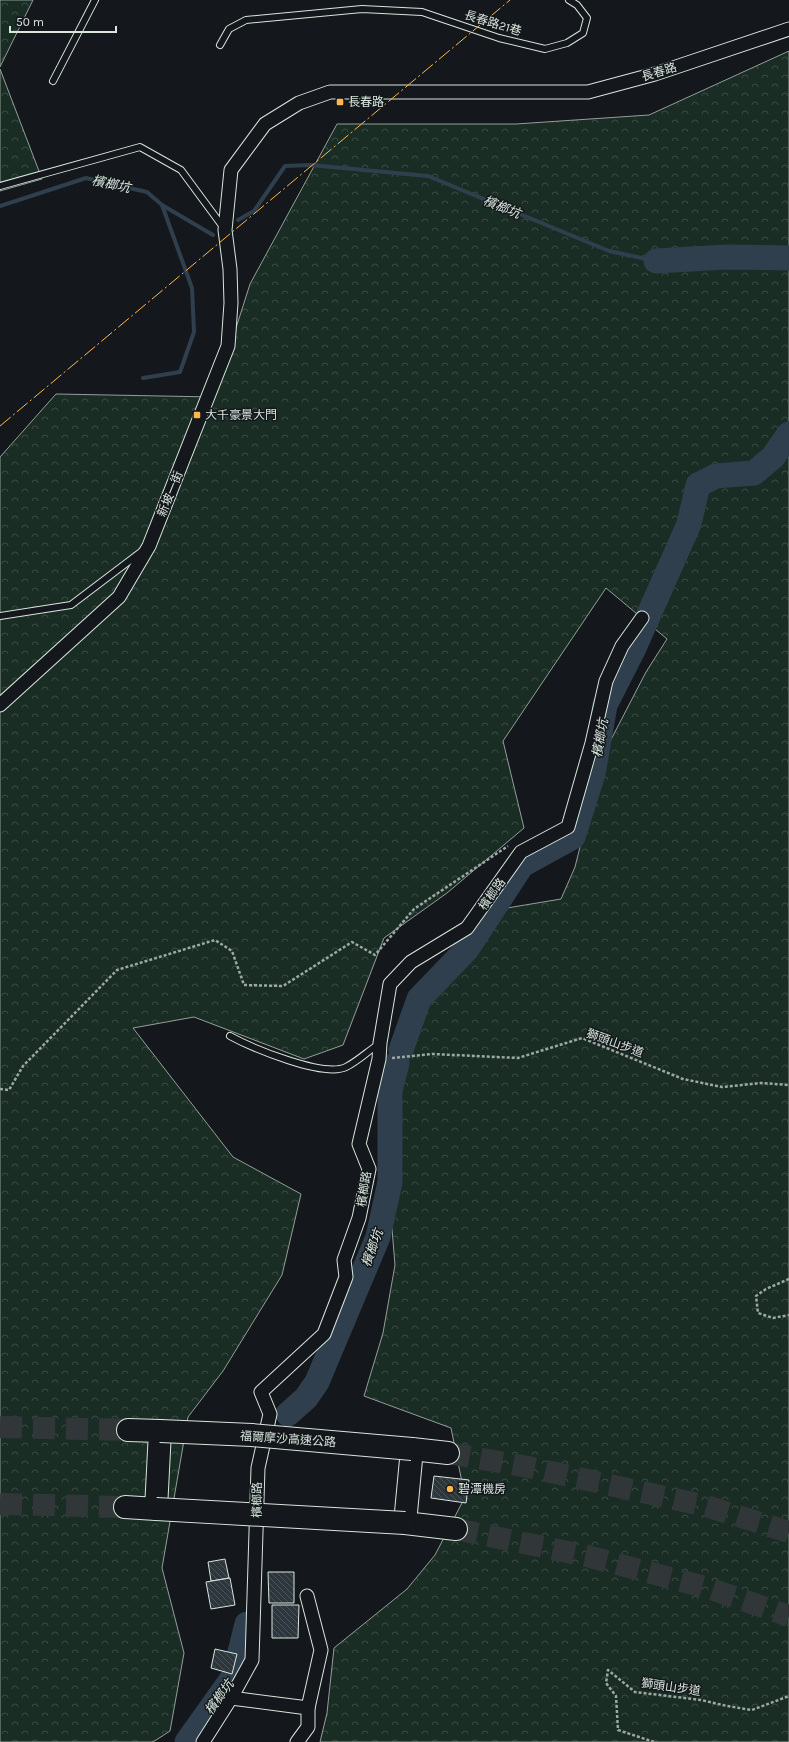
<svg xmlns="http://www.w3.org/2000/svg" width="789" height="1742" font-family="Karla,'Noto Sans TC',sans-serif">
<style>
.forest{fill:url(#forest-crowns);stroke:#939e99}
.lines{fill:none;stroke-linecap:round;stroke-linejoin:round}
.stream{stroke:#2f3f4d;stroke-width:4}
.river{stroke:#2f3f4d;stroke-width:25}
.building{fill:url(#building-back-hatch);stroke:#d8e6dc}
.highway-tunnel{stroke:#313739;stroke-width:22;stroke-dasharray:22 11;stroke-linecap:butt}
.lane-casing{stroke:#d8e6dc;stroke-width:8}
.street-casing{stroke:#d8e6dc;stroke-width:15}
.highway-casing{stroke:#d8e6dc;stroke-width:24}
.path{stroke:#9da8a2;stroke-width:2.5;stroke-dasharray:3 2;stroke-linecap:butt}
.lane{stroke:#14181c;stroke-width:6}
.street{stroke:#14181c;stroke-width:13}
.highway{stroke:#14181c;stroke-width:22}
.highway-bridge-casing{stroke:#d8e6dc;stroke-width:24;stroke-linecap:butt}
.highway-bridge{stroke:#14181c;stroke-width:22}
.power{stroke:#ffb74d;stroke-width:1;stroke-dasharray:14 3 2 3;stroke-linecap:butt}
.poi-dot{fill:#ffb74d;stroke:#14181c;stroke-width:1.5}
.labels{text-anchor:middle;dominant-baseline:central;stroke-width:3;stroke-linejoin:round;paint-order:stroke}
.street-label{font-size:12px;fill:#d8e6dc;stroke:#14181c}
.poi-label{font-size:12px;fill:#d8e6dc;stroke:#14181c;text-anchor:start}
.water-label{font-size:13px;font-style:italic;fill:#d8e6dc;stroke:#14181c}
</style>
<defs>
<pattern id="forest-crowns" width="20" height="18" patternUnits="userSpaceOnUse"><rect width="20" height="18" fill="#1a2d24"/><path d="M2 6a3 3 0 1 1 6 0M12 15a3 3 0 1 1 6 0" fill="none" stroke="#3b4b43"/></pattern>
<pattern id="building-back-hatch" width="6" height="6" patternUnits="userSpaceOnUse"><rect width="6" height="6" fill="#2c363c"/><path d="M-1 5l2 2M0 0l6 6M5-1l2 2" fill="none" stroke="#4a5358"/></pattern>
</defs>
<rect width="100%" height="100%" fill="#14181c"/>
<g class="forest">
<path d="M 0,0 L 33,0 L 0,67 Z"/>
<path d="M 789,51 L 789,1742 L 320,1742 L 327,1713 L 334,1648 L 407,1589 L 435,1555 L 465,1497 L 451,1428 L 364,1396 L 383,1333 L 395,1265 L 388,1181 L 397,1027 L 501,909 L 561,899 L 575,867 L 603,755 L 646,672 L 667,639 L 606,588 L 503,741 L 524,828 L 447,893 L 384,938 L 343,1045 L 304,1059 L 194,1017 L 133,1028 L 233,1157 L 301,1194 L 282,1275 L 223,1371 L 188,1417 L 162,1568 L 184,1653 L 170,1731 L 153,1742 L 0,1742 L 0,457 L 56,394 L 214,397 L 250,284 L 337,124 L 516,124 L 649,115 Z"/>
<path d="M 0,69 L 42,179 L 0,191 Z"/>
</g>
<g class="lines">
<g class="stream">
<path d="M 0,206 L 86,178 L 147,192 L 162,205 L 213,235"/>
<path d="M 238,220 L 254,211 L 285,166 L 310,165 L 428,176 L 609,251 L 656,261"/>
<path d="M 143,378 L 180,372 L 194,332 L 192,288 L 162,205"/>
</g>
<g class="river">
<path d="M 656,261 L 727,257 L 789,258"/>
<path d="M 401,1050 L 419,999 L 467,949 L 522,865 L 573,837 L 593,774 L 605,705 L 634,648 L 689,524 L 698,485 L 716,476 L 754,473 L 773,457 L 789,434"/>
<path d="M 288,1414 L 306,1398 L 317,1382 L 378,1237 L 390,1182 L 390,1091 L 397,1063"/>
<path d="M 187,1742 L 234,1676 L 247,1624"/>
</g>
</g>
<g class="building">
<path d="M 434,1476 L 469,1480 L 466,1503 L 431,1498 Z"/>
<path d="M 225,1559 L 229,1578 L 211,1581 L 208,1562 Z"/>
<path d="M 268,1572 L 294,1572 L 294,1603 L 269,1603 Z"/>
<path d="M 230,1578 L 235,1605 L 211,1609 L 206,1582 Z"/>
<path d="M 272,1605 L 299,1605 L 298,1638 L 272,1638 Z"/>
<path d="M 215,1649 L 237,1654 L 232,1674 L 211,1668 Z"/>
</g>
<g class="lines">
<g class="highway-tunnel">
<path d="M 0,1427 L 128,1430"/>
<path d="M 448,1453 L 528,1467 L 706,1506 L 789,1532"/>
<path d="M 0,1504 L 125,1507"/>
<path d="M 456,1529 L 587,1556 L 708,1588 L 789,1616"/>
</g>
<defs>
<g id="lane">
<path d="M 220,45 L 229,29 L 246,20 L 362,9 L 422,12 L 499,38 L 545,49 L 567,43 L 583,33 L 587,18 L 577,5 L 569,0"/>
<path d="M 53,81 L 95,0"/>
<path d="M 0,186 L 140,147 L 181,170 L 223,227"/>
<path d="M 0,616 L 71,605 L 141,552"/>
<path d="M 230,1036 C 252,1048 324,1078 346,1067 C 358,1061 368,1051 379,1044"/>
</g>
<g id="street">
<path d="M 0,705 L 119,597 L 149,546 L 228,346 L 231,303 L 230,269 L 225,230 L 231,170 L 265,124 L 299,103 L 330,92 L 588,92 L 655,74 L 789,29"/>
<path d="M 231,1698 L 308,1708 L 321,1650 L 307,1596"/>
<path d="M 203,1742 L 231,1698 L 252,1660 L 258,1468 L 270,1414 L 261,1392 L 324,1334 L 346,1277 L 344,1260 L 359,1218 L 369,1169 L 359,1144 L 379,1059 L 380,1043 L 390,984 L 411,962 L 467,928 L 521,852 L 568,827 L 592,743 L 606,681 L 622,646 L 642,618"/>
<path d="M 297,1742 L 308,1727 L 308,1708"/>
</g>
<g id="highway">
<path d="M 448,1453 L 412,1449 L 405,1523 L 456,1529"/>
<path d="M 125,1507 L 156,1509 L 160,1431 L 128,1430"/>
</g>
</defs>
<use href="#lane" class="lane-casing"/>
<use href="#street" class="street-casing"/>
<use href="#highway" class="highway-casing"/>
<g class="path">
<path d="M 392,1058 L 433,1054 L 518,1058 L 582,1038 L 683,1079 L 722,1087 L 761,1083 L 789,1085"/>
<path d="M 0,1089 L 9,1090 L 23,1066 L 117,970 L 215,940 L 232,951 L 244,985 L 283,986 L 352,942 L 375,955 L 414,909 L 508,846"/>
<path d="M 789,1279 L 766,1289 L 756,1296 L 758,1313 L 773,1318 L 789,1315"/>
<path d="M 654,1742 L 618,1730 L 616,1696 L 606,1683 L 608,1670 L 635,1692 L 701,1700 L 727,1706 L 752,1710 L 789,1696"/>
</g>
<use href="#lane" class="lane"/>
<use href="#street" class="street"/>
<use href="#highway" class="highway"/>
<defs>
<g id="highway-bridge">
<path d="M 160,1431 L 252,1435 L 412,1449"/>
<path d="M 156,1509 L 405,1523"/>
</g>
</defs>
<use href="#highway-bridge" class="highway-bridge-casing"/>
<use href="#highway-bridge" class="highway-bridge"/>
<path class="power" d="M 0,426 L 510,0"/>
</g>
<g class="poi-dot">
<rect x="336" y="98" width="8" height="8" rx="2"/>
<rect x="193" y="411" width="8" height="8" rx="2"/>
<circle cx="450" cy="1489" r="4"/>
</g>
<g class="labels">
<g class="street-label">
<text transform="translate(493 23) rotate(17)">長春路21巷</text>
<text transform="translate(659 72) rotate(-17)">長春路</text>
<text transform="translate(170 494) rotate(-68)">新坡一街</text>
<text transform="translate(492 894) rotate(-54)">檳榔路</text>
<text transform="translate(615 1043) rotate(20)">獅頭山步道</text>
<text transform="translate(364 1189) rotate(-81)">檳榔路</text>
<text transform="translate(288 1439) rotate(4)">福爾摩沙高速公路</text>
<text transform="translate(257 1500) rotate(-89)">檳榔路</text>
<text transform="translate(671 1687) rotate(8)">獅頭山步道</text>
</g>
<g class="poi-label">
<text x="348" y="102">長春路</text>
<text x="205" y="415">大千豪景大門</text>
<text x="458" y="1489">碧潭機房</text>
</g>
<g class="water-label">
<text transform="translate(111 184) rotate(12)">檳榔坑</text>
<text transform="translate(502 207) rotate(22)">檳榔坑</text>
<text transform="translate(600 738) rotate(-80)">檳榔坑</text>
<text transform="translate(372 1248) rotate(-70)">檳榔坑</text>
<text transform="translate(219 1697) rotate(-54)">檳榔坑</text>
</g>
</g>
<path d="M10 26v6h106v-6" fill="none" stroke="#d8e6dc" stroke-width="2"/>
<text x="16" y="26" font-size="12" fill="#d8e6dc" stroke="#14181c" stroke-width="3" paint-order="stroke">50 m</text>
</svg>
